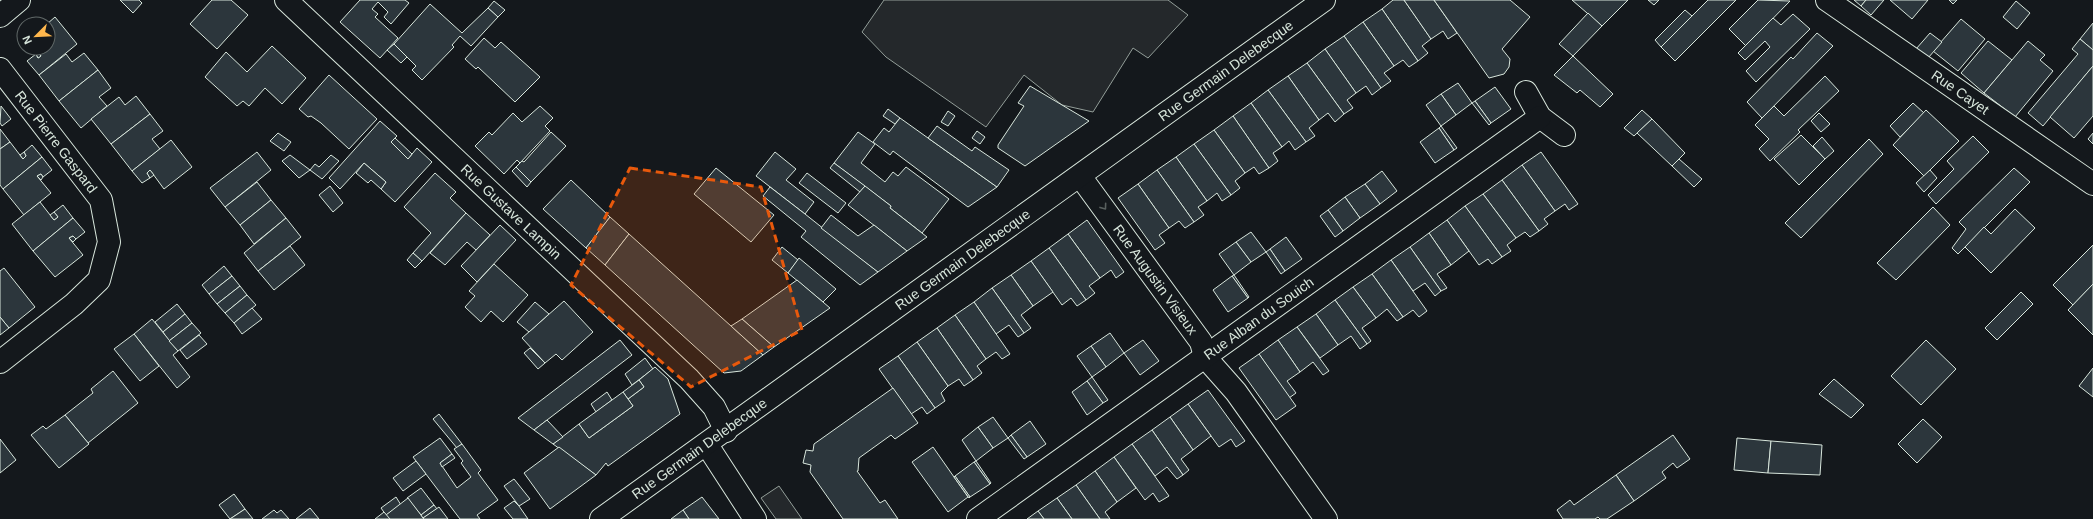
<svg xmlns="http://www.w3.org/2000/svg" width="2093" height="519" font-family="Helvetica,sans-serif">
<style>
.parking{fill:#24282b;stroke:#939e99}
.building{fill:#2c363c;stroke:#d8e6dc}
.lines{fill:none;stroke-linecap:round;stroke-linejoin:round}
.minor-casing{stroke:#d8e6dc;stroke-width:24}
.minor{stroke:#14181c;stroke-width:22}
.oneway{stroke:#59605f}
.marked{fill:#e8590c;fill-opacity:0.2;stroke:#e8590c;stroke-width:3;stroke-dasharray:8 5;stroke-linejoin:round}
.labels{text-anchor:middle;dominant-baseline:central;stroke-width:3;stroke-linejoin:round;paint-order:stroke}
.street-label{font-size:14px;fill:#d8e6dc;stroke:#14181c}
</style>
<rect width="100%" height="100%" fill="#14181c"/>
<g class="parking">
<path d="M 884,0 L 1168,0 L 1188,15 L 1148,58 L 1133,48 L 1093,112 L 1062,105 L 1024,75 L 986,127 L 886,57 L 862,32 Z"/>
<path d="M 779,486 L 802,519 L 776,519 L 761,498 Z"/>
</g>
<g class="building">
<path d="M 120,0 L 139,0 L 142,3 L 133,13 Z"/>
<path d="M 212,0 L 231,0 L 248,15 L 217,49 L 190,24 Z"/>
<path d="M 360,0 L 405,0 L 409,3 L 391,24 L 384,17 L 388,12 L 378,2 L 372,9 L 378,14 L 375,17 L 398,38 L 380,58 L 340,22 Z"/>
<path d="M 1393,0 L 1404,0 L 1431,39 L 1422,46 L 1428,53 L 1418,61 L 1382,9 Z"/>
<path d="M 1404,0 L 1434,0 L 1457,33 L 1448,39 L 1443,31 L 1431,39 Z"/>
<path d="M 1434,0 L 1510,0 L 1530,17 L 1502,49 L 1510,59 L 1509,67 L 1504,74 L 1489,78 Z"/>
<path d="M 1572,0 L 1628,0 L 1602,26 Z"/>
<path d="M 1648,0 L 1659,0 L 1654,5 Z"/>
<path d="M 1708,0 L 1736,0 L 1675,61 L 1661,47 Z"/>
<path d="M 1758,0 L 1790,1 L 1746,46 L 1729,29 Z"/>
<path d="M 1854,0 L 1866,0 L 1861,6 Z"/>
<path d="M 1866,0 L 1884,0 L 1871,15 L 1861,6 Z"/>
<path d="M 1890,0 L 1928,0 L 1912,19 Z"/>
<path d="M 1949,0 L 1957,0 L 1953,4 Z"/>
<path d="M 494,1 L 505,10 L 498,17 L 488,8 Z"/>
<path d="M 2016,1 L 2030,13 L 2017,29 L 2003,17 Z"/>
<path d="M 430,4 L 462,33 L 488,8 L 498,17 L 471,46 L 460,36 L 452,45 L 454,47 L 422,80 L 412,70 L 416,66 L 394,44 Z"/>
<path d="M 1382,9 L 1418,61 L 1409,67 L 1403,60 L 1394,66 L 1363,22 Z"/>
<path d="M 1685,10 L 1692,16 L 1661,47 L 1655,40 Z"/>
<path d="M 1588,13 L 1602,26 L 1573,56 L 1559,44 Z"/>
<path d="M 1793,14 L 1810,29 L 1756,82 L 1746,71 L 1770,47 L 1765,41 L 1745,60 L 1738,53 L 1773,18 L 1781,25 Z"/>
<path d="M 55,17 L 77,44 L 39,75 L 27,61 L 36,54 L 38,58 L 41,56 L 35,48 L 48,48 L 47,24 Z"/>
<path d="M 1961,19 L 1985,39 L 1958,71 L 1933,51 Z"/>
<path d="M 1363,22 L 1394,66 L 1384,73 L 1391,81 L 1381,88 L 1344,36 Z"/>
<path d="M 2093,23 L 2093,50 L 2080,39 Z"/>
<path d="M 1817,33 L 1833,46 L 1762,118 L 1747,102 L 1791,57 L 1793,59 Z"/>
<path d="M 1930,33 L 1942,42 L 1928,58 L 1916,49 Z"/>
<path d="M 1344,36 L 1381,88 L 1372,95 L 1366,86 L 1356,93 L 1325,49 Z"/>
<path d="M 484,38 L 495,48 L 501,42 L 540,77 L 515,102 L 478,67 L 476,69 L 465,59 Z"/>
<path d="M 2080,39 L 2093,50 L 2093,66 L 2043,126 L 2028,113 L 2078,54 L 2072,49 Z"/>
<path d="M 1988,41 L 2012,60 L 1984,93 L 1961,73 Z"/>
<path d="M 2028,41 L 2045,55 L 2040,60 L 2053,71 L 2015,117 L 1984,93 Z"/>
<path d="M 394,44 L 407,57 L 401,63 L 387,50 Z"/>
<path d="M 272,46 L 306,78 L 282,104 L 265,88 L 249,106 L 243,101 L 237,106 L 205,77 L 226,52 L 247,72 Z"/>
<path d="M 1325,49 L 1356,93 L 1347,100 L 1353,108 L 1344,114 L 1307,63 Z"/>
<path d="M 38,52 L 41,56 L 38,58 L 36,54 Z"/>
<path d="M 84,53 L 98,70 L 59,101 L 39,75 L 66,54 L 72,62 Z"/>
<path d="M 1573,56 L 1613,94 L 1600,107 L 1580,90 L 1577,93 L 1554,75 Z"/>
<path d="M 1307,63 L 1344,114 L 1335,122 L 1328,113 L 1319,120 L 1288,76 Z"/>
<path d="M 2093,66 L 2093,116 L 2074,138 L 2050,117 Z"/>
<path d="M 98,70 L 111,88 L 99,97 L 107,106 L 81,128 L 59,101 Z"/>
<path d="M 329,75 L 377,119 L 349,149 L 321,123 L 311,116 L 308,117 L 299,109 Z"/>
<path d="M 1288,76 L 1319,120 L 1309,128 L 1315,136 L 1306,142 L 1268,90 Z"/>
<path d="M 1825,76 L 1839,91 L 1798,130 L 1800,132 L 1770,161 L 1759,149 L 1769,139 L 1755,125 L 1774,106 L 1784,116 Z"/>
<path d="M 1458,83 L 1472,103 L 1456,115 L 1441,94 Z"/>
<path d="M 1030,86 L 1089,121 L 1025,166 L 998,148 L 998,145 L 1024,106 L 1018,103 Z"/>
<path d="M 1495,87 L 1511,109 L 1491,123 L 1475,101 Z"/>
<path d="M 1268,90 L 1306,142 L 1295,150 L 1289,141 L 1282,147 L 1251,103 Z"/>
<path d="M 1441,94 L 1456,115 L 1441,126 L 1426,105 Z"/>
<path d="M 136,96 L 150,114 L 111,144 L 91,119 L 119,97 L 125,105 Z"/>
<path d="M 1475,101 L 1491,123 L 1489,125 L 1472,103 Z"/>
<path d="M 1251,103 L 1282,147 L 1273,153 L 1278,161 L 1269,168 L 1233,116 Z"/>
<path d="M 1913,103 L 1924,113 L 1900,137 L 1890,126 Z"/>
<path d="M 1,106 L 11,119 L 2,126 L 0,123 Z"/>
<path d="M 540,106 L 553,118 L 545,126 L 550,131 L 520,163 L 517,160 L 504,174 L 475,146 L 489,132 L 492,135 L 513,113 L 522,122 Z"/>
<path d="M 888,109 L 900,118 L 895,124 L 883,116 Z"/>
<path d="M 1642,110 L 1652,119 L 1634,136 L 1624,128 Z"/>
<path d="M 1926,110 L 1959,141 L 1924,176 L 1893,145 Z"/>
<path d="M 948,111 L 955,116 L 948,126 L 941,122 Z"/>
<path d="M 1819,113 L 1830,124 L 1821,132 L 1811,121 Z"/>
<path d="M 150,114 L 163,131 L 152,139 L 160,149 L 132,171 L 111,144 Z"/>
<path d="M 1233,116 L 1269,168 L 1259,174 L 1254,167 L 1245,173 L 1214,130 Z"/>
<path d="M 900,118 L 928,138 L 997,187 L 968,207 L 893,151 L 890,155 L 873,142 L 884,128 L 889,132 Z"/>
<path d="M 1652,119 L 1685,153 L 1672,166 L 1637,133 Z"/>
<path d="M 380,121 L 397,136 L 391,142 L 408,159 L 417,148 L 432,162 L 395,202 L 381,189 L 386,182 L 364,163 L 340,189 L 329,178 Z"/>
<path d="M 937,126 L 972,151 L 975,147 L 1009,170 L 997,187 L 928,138 Z"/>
<path d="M 1441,126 L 1457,148 L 1454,150 L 1439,128 Z"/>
<path d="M 1439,128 L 1454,150 L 1435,163 L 1420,142 Z"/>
<path d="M 0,129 L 10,142 L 0,149 Z"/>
<path d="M 1214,130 L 1245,173 L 1235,181 L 1240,188 L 1231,195 L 1194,144 Z"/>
<path d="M 977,131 L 985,137 L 980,144 L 972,138 Z"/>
<path d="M 551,132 L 566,146 L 531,182 L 516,167 L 522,161 L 524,162 Z"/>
<path d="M 858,132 L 875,144 L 861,163 L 885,182 L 893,172 L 898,176 L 906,167 L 949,199 L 922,233 L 890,208 L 891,206 L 834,163 Z"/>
<path d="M 278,133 L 291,142 L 284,151 L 270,141 Z"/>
<path d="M 2093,133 L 2093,144 L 2088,139 Z"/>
<path d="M 1801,135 L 1825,159 L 1799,185 L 1774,159 Z"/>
<path d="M 1973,136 L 1989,152 L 1936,204 L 1928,195 L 1954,169 L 1947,161 Z"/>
<path d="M 1822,137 L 1834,151 L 1825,159 L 1813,146 Z"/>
<path d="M 395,138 L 412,154 L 408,159 L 391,142 Z"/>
<path d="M 1869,139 L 1883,154 L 1801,238 L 1785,223 Z"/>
<path d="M 171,140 L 192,167 L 164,189 L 150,170 L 147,173 L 150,178 L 142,183 L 132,171 Z"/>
<path d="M 10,142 L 23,159 L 26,156 L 24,152 L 32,145 L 42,157 L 3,189 L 0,185 L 0,149 Z"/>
<path d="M 1194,144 L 1231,195 L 1222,201 L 1217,193 L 1207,201 L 1176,157 Z"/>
<path d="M 24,152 L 26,156 L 23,159 L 20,155 Z"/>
<path d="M 257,152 L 271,170 L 225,207 L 210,188 Z"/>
<path d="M 775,152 L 796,169 L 786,180 L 814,202 L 805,214 L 756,176 Z"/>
<path d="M 1541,152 L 1578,204 L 1569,210 L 1565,204 L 1555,211 L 1522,165 Z"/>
<path d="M 290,155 L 310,170 L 299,178 L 282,161 Z"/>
<path d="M 331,155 L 339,161 L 322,179 L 310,170 L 315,164 L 319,167 Z"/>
<path d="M 42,157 L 52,170 L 43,177 L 41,174 L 37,176 L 51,193 L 24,215 L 3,189 Z"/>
<path d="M 1176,157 L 1207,201 L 1198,207 L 1204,215 L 1194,222 L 1157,170 Z"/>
<path d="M 1679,159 L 1702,179 L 1694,187 L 1672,166 Z"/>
<path d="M 364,163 L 386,182 L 381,189 L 371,180 L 368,183 L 356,173 Z"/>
<path d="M 834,163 L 865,186 L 860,192 L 830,168 Z"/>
<path d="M 1522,165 L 1555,211 L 1544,219 L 1548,224 L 1539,231 L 1502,180 Z"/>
<path d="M 516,167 L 531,182 L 527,187 L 512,171 Z"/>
<path d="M 716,168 L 774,215 L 751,242 L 694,194 Z"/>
<path d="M 2014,168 L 2030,182 L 1958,254 L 1952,248 L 1966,229 L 1959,222 Z"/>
<path d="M 150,170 L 154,175 L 150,178 L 147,173 Z"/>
<path d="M 1157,170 L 1194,222 L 1185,228 L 1179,221 L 1169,228 L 1138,184 Z"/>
<path d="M 1930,170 L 1937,178 L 1924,192 L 1916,183 Z"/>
<path d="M 1382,171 L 1397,191 L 1380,204 L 1365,184 Z"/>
<path d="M 435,173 L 456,192 L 450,198 L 466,213 L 422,261 L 413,253 L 431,233 L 404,207 Z"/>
<path d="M 807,173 L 846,203 L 838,213 L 799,183 Z"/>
<path d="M 41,174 L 43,177 L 41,180 L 37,176 Z"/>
<path d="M 571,180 L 610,217 L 586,248 L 543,209 Z"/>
<path d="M 1502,180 L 1539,231 L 1530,237 L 1525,232 L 1516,238 L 1483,194 Z"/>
<path d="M 257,182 L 271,200 L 240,225 L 225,207 Z"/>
<path d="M 1138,184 L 1169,228 L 1159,235 L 1165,243 L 1155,250 L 1118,198 Z"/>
<path d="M 1365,184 L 1380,204 L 1360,218 L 1345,197 Z"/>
<path d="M 330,186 L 343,203 L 333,212 L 319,195 Z"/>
<path d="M 865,186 L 891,206 L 890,208 L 927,237 L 907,251 L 848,205 Z"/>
<path d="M 770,187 L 805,214 L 878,272 L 860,285 L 801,237 L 806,231 L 763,196 Z"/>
<path d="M 1483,194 L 1516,238 L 1507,245 L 1511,251 L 1502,257 L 1465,206 Z"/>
<path d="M 1345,197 L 1360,218 L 1343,231 L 1328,210 Z"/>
<path d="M 271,200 L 286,218 L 254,244 L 240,225 Z"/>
<path d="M 40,202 L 54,220 L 58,217 L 54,212 L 63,205 L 73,218 L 33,251 L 12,224 Z"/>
<path d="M 1465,206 L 1502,257 L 1492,264 L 1488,259 L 1479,265 L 1447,220 Z"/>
<path d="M 1933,207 L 1950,225 L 1896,280 L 1877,263 Z"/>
<path d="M 2015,209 L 2035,228 L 1991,273 L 1965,247 L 1984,227 L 1991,234 Z"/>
<path d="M 1328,210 L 1343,231 L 1335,237 L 1320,216 Z"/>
<path d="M 54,212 L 58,217 L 54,220 L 50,215 Z"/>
<path d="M 466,213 L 490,235 L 476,250 L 467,242 L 445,265 L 430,253 Z"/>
<path d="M 831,215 L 858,236 L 874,225 L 907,251 L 878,272 L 821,228 Z"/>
<path d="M 610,217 L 629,234 L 605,265 L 586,248 Z"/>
<path d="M 73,218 L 85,232 L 76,239 L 73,236 L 69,238 L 83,255 L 55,277 L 33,251 Z"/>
<path d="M 286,218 L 301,237 L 258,271 L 244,253 Z"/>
<path d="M 1087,220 L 1124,272 L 1116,278 L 1111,270 L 1100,278 L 1068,234 Z"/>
<path d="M 1447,220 L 1469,251 L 1451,265 L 1429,233 Z"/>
<path d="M 500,225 L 516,240 L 477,282 L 461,266 Z"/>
<path d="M 1251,232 L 1266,252 L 1251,262 L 1236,242 Z"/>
<path d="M 1429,233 L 1451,265 L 1437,274 L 1447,288 L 1441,291 L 1410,247 Z"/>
<path d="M 629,234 L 731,326 L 763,355 L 741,371 L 724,373 L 605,265 Z"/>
<path d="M 1068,234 L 1100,278 L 1089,286 L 1095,293 L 1086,300 L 1049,248 Z"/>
<path d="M 73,236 L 76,239 L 73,242 L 69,238 Z"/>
<path d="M 1286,237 L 1302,259 L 1285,271 L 1270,249 Z"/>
<path d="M 1236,242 L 1251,262 L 1234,275 L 1219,254 Z"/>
<path d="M 2093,245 L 2093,284 L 2073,305 L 2053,285 Z"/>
<path d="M 290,246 L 305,265 L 274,290 L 258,271 Z"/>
<path d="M 782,247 L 798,260 L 788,273 L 772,260 Z"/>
<path d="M 1410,247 L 1441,291 L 1435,296 L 1425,283 L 1413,291 L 1391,260 Z"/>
<path d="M 1049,248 L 1086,300 L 1077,306 L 1071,298 L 1062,305 L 1031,261 Z"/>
<path d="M 1270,249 L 1285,271 L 1281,274 L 1266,252 Z"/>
<path d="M 413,253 L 422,261 L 415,268 L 407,260 Z"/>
<path d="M 799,258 L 836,289 L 823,302 L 788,273 Z"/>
<path d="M 1391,260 L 1427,311 L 1419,317 L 1413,310 L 1403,317 L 1372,274 Z"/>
<path d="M 1031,261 L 1053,292 L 1033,306 L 1011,275 Z"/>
<path d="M 494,264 L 528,295 L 503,322 L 491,311 L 481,322 L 465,307 L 475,296 L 469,291 Z"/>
<path d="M 224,266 L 232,276 L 209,294 L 202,285 Z"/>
<path d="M 4,268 L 35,307 L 9,328 L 0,317 L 0,271 Z"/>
<path d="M 1372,274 L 1403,317 L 1397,321 L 1387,309 L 1376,318 L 1353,287 Z"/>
<path d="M 1011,275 L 1033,306 L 1021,315 L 1031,328 L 1024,333 L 992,288 Z"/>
<path d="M 1234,275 L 1249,297 L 1248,298 L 1232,276 Z"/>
<path d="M 232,276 L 240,286 L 217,304 L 209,294 Z"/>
<path d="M 1232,276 L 1248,298 L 1228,312 L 1213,290 Z"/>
<path d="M 797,280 L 830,308 L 774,347 L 742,319 Z"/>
<path d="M 2093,284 L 2093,335 L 2068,310 Z"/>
<path d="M 240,286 L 247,295 L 225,313 L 217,304 Z"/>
<path d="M 1353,287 L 1376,318 L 1362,328 L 1371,341 L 1367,344 L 1335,300 Z"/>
<path d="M 992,288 L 1024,333 L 1018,337 L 1009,325 L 996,334 L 974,302 Z"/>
<path d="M 2021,292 L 2033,304 L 1997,340 L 1985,328 Z"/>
<path d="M 247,295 L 256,305 L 234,323 L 225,313 Z"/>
<path d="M 1335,300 L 1367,344 L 1360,349 L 1351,336 L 1338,345 L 1316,314 Z"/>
<path d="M 564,301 L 593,332 L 562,360 L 556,354 L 545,363 L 522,338 Z"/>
<path d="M 535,302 L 549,314 L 529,332 L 517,322 Z"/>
<path d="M 974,302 L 1010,354 L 1002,359 L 996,352 L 986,359 L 955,315 Z"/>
<path d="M 177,304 L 185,314 L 163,332 L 155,322 Z"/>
<path d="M 252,308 L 262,319 L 242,334 L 234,323 Z"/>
<path d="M 185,314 L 192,323 L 169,341 L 163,332 Z"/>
<path d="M 1316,314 L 1338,345 L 1320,358 L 1297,327 Z"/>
<path d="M 955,315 L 986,359 L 977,366 L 982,373 L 973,380 L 937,328 Z"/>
<path d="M 0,317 L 9,328 L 0,335 Z"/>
<path d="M 152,319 L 178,351 L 173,355 L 190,377 L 177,388 L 134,334 Z"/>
<path d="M 742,319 L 774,347 L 763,355 L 731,326 Z"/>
<path d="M 192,323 L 201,333 L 178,351 L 169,341 Z"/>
<path d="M 1297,327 L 1329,371 L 1323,375 L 1313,362 L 1300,372 L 1278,340 Z"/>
<path d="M 937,328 L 973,380 L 964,386 L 959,379 L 948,386 L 917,342 Z"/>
<path d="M 1110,333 L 1124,353 L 1106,367 L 1091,346 Z"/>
<path d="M 134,334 L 159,366 L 140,381 L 114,349 Z"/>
<path d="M 199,335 L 207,344 L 187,359 L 180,350 Z"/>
<path d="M 620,340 L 632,355 L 534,430 L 518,418 Z"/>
<path d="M 1143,340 L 1159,361 L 1140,375 L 1124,353 Z"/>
<path d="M 1278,340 L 1300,372 L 1287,381 L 1296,393 L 1289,398 L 1259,354 Z"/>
<path d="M 1926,340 L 1956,369 L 1921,405 L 1891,376 Z"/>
<path d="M 917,342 L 948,386 L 941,393 L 945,401 L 935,408 L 898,356 Z"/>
<path d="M 1091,346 L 1106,367 L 1092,377 L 1077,356 Z"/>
<path d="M 530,348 L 545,363 L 538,369 L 524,353 Z"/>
<path d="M 1259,354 L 1296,406 L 1276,420 L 1239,368 Z"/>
<path d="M 898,356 L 935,408 L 927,414 L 922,407 L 911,414 L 879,369 Z"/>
<path d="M 645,358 L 653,369 L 632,385 L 625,374 Z"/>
<path d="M 655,367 L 668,379 L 680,414 L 608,466 L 606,463 L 596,475 L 553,444 L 579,424 L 589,438 L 633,406 L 628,399 L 644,387 L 639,380 Z"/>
<path d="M 2093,368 L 2093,397 L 2079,386 Z"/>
<path d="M 113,371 L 138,403 L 88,443 L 65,415 L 93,393 L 91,389 Z"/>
<path d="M 1092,377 L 1108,400 L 1103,403 L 1087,381 Z"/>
<path d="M 1834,379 L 1864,405 L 1851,418 L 1819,394 Z"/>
<path d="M 639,380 L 644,387 L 628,399 L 623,392 Z"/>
<path d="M 1087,381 L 1103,403 L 1087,415 L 1072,392 Z"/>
<path d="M 893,388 L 918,423 L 895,439 L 891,435 L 859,458 L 858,471 L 857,471 L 880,503 L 885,500 L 898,519 L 843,519 L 810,472 L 811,465 L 803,463 L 806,450 L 813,451 L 814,444 Z"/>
<path d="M 1208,390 L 1245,441 L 1236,447 L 1231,439 L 1219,447 L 1188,404 Z"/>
<path d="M 607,392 L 612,400 L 596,412 L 591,404 Z"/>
<path d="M 623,392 L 633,406 L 589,438 L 579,424 Z"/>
<path d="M 1188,404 L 1211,436 L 1193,450 L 1170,417 Z"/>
<path d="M 439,414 L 462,444 L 457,448 L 433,419 Z"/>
<path d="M 65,415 L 89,444 L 59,468 L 31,435 L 43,426 L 46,429 Z"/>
<path d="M 993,417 L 1008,438 L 993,448 L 978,427 Z"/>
<path d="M 1170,417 L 1193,450 L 1181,459 L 1189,470 L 1183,475 L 1152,430 Z"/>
<path d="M 1923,419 L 1942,437 L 1917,463 L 1898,444 Z"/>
<path d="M 547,420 L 563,437 L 553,444 L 534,430 Z"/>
<path d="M 1030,421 L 1046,444 L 1027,457 L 1011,435 Z"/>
<path d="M 978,427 L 993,448 L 976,461 L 962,440 Z"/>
<path d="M 1152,430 L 1183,475 L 1177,479 L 1167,467 L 1155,476 L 1132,444 Z"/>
<path d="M 1011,435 L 1027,457 L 1024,459 L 1008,438 Z"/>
<path d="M 1673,435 L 1690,459 L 1677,468 L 1673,463 L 1662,472 L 1666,478 L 1634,501 L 1616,475 Z"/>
<path d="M 440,438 L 452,454 L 440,463 L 457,488 L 471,477 L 461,463 L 463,461 L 454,449 L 462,444 L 481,470 L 478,473 L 498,500 L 477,515 L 480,519 L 460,519 L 413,457 Z"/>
<path d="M 1737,438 L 1771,441 L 1768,473 L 1734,470 Z"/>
<path d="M 0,439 L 16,460 L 0,473 Z"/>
<path d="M 1771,441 L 1822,445 L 1820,475 L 1768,473 Z"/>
<path d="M 1132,444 L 1169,496 L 1159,502 L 1153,493 L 1145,500 L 1114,457 Z"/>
<path d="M 559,447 L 596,475 L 550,509 L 524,473 Z"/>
<path d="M 933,447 L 968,497 L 948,512 L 912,462 Z"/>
<path d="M 452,454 L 455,458 L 442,467 L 440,463 Z"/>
<path d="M 1114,457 L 1136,488 L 1117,502 L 1095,471 Z"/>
<path d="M 416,461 L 426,474 L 403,491 L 393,478 Z"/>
<path d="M 976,461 L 991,483 L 990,484 L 974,462 Z"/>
<path d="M 974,462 L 990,484 L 970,497 L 955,476 Z"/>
<path d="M 1095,471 L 1117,502 L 1105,512 L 1110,519 L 1100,519 L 1076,485 Z"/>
<path d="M 1616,475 L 1634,501 L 1607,519 L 1600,519 L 1598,517 L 1595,519 L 1563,519 L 1557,510 L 1570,500 L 1574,505 Z"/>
<path d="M 955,476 L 970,497 L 969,498 L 954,477 Z"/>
<path d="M 514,479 L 530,499 L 519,506 L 504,486 Z"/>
<path d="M 1076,485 L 1100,519 L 1072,519 L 1057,498 Z"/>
<path d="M 421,488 L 434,505 L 421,515 L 407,498 Z"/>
<path d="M 234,494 L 245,509 L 230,519 L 219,505 Z"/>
<path d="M 396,497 L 401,505 L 386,515 L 381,508 Z"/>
<path d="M 702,497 L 719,519 L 689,519 L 683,510 Z"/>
<path d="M 408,498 L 424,519 L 390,519 L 386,515 Z"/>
<path d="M 1057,498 L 1072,519 L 1044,519 L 1038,511 Z"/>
<path d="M 514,501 L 519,506 L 528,519 L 513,519 L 504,508 Z"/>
<path d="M 434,505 L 437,509 L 423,518 L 421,515 Z"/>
<path d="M 439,507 L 448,519 L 424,519 L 423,518 Z"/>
<path d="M 310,508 L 319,519 L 296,519 Z"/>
<path d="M 245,509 L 253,519 L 230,519 Z"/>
<path d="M 274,510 L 277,513 L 281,510 L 289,519 L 262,519 Z"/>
<path d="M 683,510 L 689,519 L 671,519 Z"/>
<path d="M 1038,511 L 1044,519 L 1027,519 Z"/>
<path d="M 384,512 L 390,519 L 375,519 Z"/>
</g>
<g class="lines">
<defs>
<g id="minor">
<path id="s1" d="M 286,0 L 689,379 L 714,407 L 726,431"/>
<path id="s2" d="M 1827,0 L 2093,184"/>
<path d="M 0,16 L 19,0"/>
<path id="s3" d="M 0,69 L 101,200 L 109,242 L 99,280 L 74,304 L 0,362"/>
<path d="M 1526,92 L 1540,117 L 1564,135"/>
<path id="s4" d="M 1080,176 L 1201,342 L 1205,357 L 1236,392 L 1326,519"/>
<path d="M 707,445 L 755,519"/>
<path id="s5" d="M 601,519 L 1324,0"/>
<path id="s6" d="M 978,519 L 1540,117"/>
</g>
</defs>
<use href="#minor" class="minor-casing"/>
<use href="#minor" class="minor"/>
</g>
<defs><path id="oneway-chevron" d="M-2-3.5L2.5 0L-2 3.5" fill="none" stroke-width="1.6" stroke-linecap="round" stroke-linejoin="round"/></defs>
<use class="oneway" href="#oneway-chevron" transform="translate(1104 207) rotate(54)"/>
<path class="marked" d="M 630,168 L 761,187 L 802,330 L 691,387 L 571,285 Z"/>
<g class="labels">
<g class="street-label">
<text stroke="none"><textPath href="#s5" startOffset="769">Rue Germain Delebecque</textPath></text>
<text stroke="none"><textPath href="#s2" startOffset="162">Rue Cayet</textPath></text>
<text stroke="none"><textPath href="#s3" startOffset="92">Rue Pierre Gaspard</textPath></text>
<text stroke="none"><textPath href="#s1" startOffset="309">Rue Gustave Lampin</textPath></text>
<text stroke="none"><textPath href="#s5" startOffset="445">Rue Germain Delebecque</textPath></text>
<text stroke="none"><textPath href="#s4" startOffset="128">Rue Augustin Visieux</textPath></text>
<text stroke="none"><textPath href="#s6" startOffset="345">Rue Alban du Souich</textPath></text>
<text stroke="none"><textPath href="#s5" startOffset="121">Rue Germain Delebecque</textPath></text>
</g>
</g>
<g transform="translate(36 36) rotate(246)"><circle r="19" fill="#14181c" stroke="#626a69"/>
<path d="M0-3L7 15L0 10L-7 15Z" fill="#ffb74d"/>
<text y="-6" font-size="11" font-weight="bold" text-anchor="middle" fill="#d8e6dc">N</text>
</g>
</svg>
